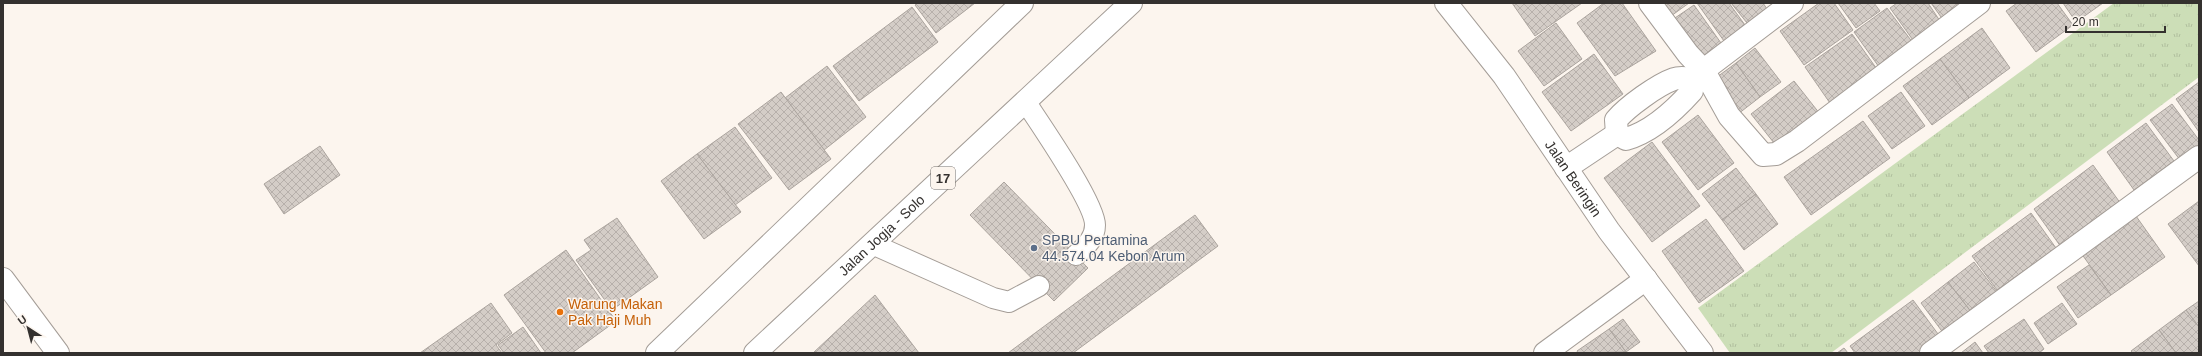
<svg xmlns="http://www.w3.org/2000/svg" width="2202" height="356" font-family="Helvetica,sans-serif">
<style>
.grass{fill:url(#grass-tufts)}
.building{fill:url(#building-cross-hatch);stroke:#aba49e}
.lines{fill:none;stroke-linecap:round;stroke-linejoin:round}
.service-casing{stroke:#a49d97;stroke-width:22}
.minor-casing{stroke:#a49d97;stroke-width:24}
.tertiary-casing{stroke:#a49d97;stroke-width:24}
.trunk-casing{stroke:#a49d97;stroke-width:24}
.service{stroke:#fff;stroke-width:20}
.minor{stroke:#fff;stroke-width:22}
.tertiary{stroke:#fff;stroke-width:22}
.trunk{stroke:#fff;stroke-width:22}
.service-dot{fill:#5c6f8a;stroke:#fcf5ee;stroke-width:1.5}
.food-dot{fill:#e8710a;stroke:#fcf5ee;stroke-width:1.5}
.labels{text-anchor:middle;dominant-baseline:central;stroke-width:3;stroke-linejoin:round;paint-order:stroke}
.shield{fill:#fcf5ee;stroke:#706c68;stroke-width:1}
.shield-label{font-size:13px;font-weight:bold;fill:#34312f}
.street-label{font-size:14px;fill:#34312f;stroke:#fcf5ee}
.service-label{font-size:14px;fill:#4e5e75;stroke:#fcf5ee;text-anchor:start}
.food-label{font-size:14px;fill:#c56008;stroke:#fcf5ee;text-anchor:start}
</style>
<defs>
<pattern id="grass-tufts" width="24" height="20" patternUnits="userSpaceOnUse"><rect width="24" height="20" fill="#ccdeb7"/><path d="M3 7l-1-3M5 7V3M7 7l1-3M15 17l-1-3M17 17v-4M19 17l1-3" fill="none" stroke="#b0bf9e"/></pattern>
<pattern id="building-cross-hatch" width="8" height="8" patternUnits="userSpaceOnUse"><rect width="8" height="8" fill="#d4cdc7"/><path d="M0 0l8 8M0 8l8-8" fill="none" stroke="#b7b0ab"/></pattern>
</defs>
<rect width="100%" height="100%" fill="#fcf5ee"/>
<path class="grass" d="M 2114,3 L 2199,3 L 2199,77 L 1831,353 L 1730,353 L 1698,308 Z"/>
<g class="building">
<path d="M 918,3 L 975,3 L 936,33 L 915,5 Z"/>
<path d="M 1512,3 L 1582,3 L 1535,36 Z"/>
<path d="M 1604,3 L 1622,3 L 1656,51 L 1615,76 L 1577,23 Z"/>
<path d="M 1662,3 L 1689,3 L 1671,16 Z"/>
<path d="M 1697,3 L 1729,3 L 1745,25 L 1724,41 Z"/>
<path d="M 1731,3 L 1763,3 L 1767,9 L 1747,23 Z"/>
<path d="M 1819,3 L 1834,3 L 1853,30 L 1804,65 L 1780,31 Z"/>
<path d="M 1838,3 L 1874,3 L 1880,11 L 1856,28 Z"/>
<path d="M 1897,3 L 1928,3 L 1942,24 L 1915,43 L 1890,8 Z"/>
<path d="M 1931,3 L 1974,3 L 1946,24 Z"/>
<path d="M 2017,3 L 2057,3 L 2073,25 L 2036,52 L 2006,11 Z"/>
<path d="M 2063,3 L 2103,3 L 2076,22 Z"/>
<path d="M 1694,5 L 1721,43 L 1700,58 L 1672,20 Z"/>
<path d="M 912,7 L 938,42 L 859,101 L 833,66 Z"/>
<path d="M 1887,8 L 1913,43 L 1879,67 L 1854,32 Z"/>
<path d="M 1556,23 L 1582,59 L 1544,86 L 1518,51 Z"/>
<path d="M 1982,28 L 2010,68 L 1969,98 L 1940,59 Z"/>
<path d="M 1852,34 L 1879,72 L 1832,106 L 1805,67 Z"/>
<path d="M 1755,48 L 1781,82 L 1760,97 L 1736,63 Z"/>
<path d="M 1594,54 L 1623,94 L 1571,131 L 1542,92 Z"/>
<path d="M 1940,59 L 1969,98 L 1932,125 L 1903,86 Z"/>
<path d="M 1736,63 L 1760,97 L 1738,114 L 1713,80 Z"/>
<path d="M 827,66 L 866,117 L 824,150 L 785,98 Z"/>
<path d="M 1794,81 L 1820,114 L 1778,148 L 1751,114 Z"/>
<path d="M 2199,82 L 2199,132 L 2176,99 Z"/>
<path d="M 781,92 L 831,159 L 789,190 L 738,124 Z"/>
<path d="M 1901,92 L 1925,126 L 1892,149 L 1868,116 Z"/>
<path d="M 2172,104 L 2199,140 L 2199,146 L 2180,160 L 2150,120 Z"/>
<path d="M 1698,115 L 1734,163 L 1698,190 L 1662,142 Z"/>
<path d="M 1863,121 L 1890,158 L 1811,215 L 1784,177 Z"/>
<path d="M 2146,123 L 2174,161 L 2134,190 L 2107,152 Z"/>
<path d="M 735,127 L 772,178 L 735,205 L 697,154 Z"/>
<path d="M 1652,142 L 1700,206 L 1652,242 L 1604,178 Z"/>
<path d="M 320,146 L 340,175 L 284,214 L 264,184 Z"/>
<path d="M 697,154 L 741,212 L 704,239 L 661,181 Z"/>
<path d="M 2093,165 L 2121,204 L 2061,247 L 2034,209 Z"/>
<path d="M 1736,168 L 1756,194 L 1722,220 L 1702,194 Z"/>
<path d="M 1004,182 L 1088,268 L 1054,301 L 970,215 Z"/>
<path d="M 1756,194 L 1778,224 L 1744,250 L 1722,220 Z"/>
<path d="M 2199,201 L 2199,266 L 2168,224 Z"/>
<path d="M 2031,213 L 2056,248 L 1997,290 L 1972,256 Z"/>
<path d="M 1195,215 L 1218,246 L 1073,353 L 1008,353 Z"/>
<path d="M 2136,216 L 2165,257 L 2111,295 L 2081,253 Z"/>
<path d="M 617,218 L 658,277 L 612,310 L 576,260 L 591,250 L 584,240 Z"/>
<path d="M 1706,219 L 1744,271 L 1699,303 L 1662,251 Z"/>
<path d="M 566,250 L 616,321 L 572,353 L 546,353 L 504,295 Z"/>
<path d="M 1974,262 L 2001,297 L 1975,317 L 1948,282 Z"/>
<path d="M 2089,265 L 2111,295 L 2078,318 L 2057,287 Z"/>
<path d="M 1948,282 L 1975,317 L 1947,338 L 1921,303 Z"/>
<path d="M 875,295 L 919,353 L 813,353 Z"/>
<path d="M 1913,300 L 1941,338 L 1921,353 L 1855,353 L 1850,346 Z"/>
<path d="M 2199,301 L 2199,327 L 2186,310 Z"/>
<path d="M 491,303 L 512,333 L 496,345 L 502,353 L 420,353 Z"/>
<path d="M 2062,303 L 2077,324 L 2048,344 L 2034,323 Z"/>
<path d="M 2186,310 L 2199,327 L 2199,353 L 2176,353 L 2159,330 Z"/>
<path d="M 1623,319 L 1640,342 L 1626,352 L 1609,329 Z"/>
<path d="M 2024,319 L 2044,349 L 2039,353 L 1989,353 L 1984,346 Z"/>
<path d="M 523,327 L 541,353 L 504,353 L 498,345 Z"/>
<path d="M 1609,329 L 1626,352 L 1578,353 L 1577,351 Z"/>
<path d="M 2159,330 L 2176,353 L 2133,353 L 2131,351 Z"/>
<path d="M 1975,342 L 1983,353 L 1961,353 Z"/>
<path d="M 1844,348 L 1848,353 L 1837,353 Z"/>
</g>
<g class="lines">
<defs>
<g id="service">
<path d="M 1025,101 C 1040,124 1095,203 1095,225 C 1095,239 1085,247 1076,255"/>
<path d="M 872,244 L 993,298 L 1009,302 L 1039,286"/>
</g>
<g id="minor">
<path d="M 1650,3 L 1688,54 L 1704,71 L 1729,116 L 1763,155 L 1776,154 L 1797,141 L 1979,3"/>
<path d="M 1692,79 L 1792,3"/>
<path d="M 1617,134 L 1626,139 C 1651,132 1675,110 1692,91 L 1692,79"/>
<path d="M 1617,134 L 1616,120 C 1627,107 1657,85 1674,79 C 1680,77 1686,78 1692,79"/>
<path d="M 1566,168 L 1617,134"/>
<path d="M 3,279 L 58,353"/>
<path d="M 1545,353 L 1646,279"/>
<path d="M 1931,353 L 2199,157"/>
</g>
<g id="tertiary">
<path id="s1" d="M 1446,3 L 1504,76 L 1609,231 L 1702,353"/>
</g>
<g id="trunk">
<path d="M 657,353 L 1022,3"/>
<path id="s2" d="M 755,353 L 1131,3"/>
</g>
</defs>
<use href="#service" class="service-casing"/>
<use href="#minor" class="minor-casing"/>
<use href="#tertiary" class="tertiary-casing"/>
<use href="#trunk" class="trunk-casing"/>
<use href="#service" class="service"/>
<use href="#minor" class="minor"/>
<use href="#tertiary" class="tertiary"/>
<use href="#trunk" class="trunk"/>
</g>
<circle class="service-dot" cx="1034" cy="248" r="4"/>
<circle class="food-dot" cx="560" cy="312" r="4"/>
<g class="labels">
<rect class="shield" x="931" y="167" width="24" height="22" rx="3"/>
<g class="shield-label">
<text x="943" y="178">17</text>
</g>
<g class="street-label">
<text stroke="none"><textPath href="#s1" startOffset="217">Jalan Beringin</textPath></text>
<text stroke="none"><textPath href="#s2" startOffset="173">Jalan Jogja - Solo</textPath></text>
</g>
<g class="service-label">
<text x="1042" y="240">SPBU Pertamina<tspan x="1042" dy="16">44.574.04 Kebon Arum</tspan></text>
</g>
<g class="food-label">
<text x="568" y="304">Warung Makan<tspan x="568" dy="16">Pak Haji Muh</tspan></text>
</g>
</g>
<rect width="2202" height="356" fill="none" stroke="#34312f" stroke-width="8"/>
<g transform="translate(28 328) rotate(324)" stroke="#fcf5ee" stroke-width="3" paint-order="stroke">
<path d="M0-3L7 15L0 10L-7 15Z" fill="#34312f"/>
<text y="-6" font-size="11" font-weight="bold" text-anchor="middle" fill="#34312f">U</text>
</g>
<path d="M2066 26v6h99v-6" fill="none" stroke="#34312f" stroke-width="2"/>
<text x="2072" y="26" font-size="12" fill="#34312f" stroke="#fcf5ee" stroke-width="3" paint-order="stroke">20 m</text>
</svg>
